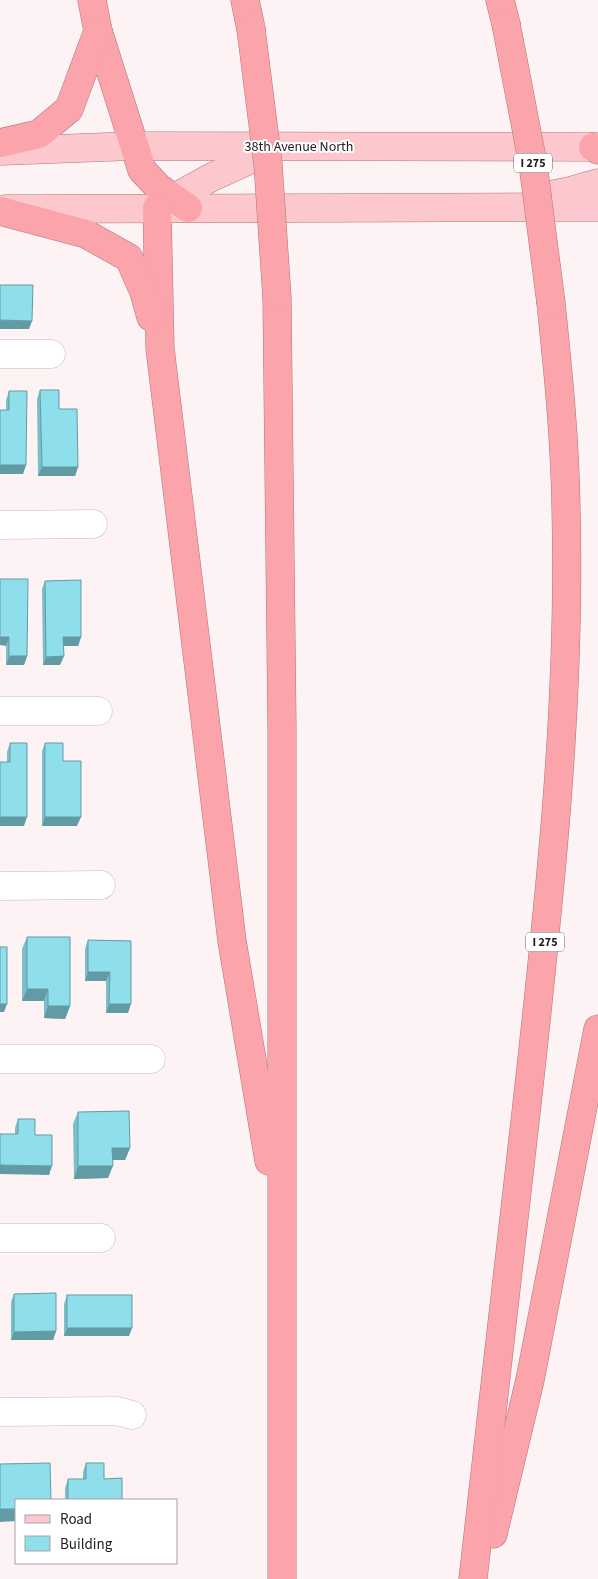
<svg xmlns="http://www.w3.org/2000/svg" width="598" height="1579" font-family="'Source Sans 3',sans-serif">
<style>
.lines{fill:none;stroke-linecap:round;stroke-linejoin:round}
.minor-casing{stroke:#c9b9ba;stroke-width:29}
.major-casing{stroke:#af7479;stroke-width:29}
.highway-casing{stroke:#af7479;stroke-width:29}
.minor{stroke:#fff;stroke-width:28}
.major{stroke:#fdc8cd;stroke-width:28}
.highway{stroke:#fba4ab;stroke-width:28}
.highway-bridge-casing{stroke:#af7479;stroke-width:29;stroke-linecap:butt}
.highway-bridge{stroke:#fba4ab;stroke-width:28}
.wall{fill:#7abfca}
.shaded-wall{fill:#639ba4}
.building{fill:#8edeeb;stroke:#639ba4}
.labels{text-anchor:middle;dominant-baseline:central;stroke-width:4;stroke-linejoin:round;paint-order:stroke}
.shield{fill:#fff;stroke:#646061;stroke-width:1}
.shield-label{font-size:12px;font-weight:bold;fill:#221c1d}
.street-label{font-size:14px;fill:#221c1d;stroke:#fff}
</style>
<rect width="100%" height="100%" fill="#fdf3f4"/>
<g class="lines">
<defs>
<g id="minor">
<path d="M 0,354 L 51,354"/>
<path d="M 0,525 L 93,524"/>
<path d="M 0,711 L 98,711"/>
<path d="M 0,886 L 101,885"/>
<path d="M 0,1059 L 151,1059"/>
<path d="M 0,1238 L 101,1238"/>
<path d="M 0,1412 L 117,1411 L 132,1415"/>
</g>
<g id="major">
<path d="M 0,151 L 134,146 L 598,147"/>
<path d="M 545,196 L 570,191 L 598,183"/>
<path d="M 158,207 L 212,177 L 272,150"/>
<path d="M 6,209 L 598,207"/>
</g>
<g id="highway">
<path d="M 92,0 L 98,31 L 142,170 L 159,188 L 188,208"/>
<path d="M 245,0 L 251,29"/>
<path d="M 500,0 L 506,24"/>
<path d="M 0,143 L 39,134 L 69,109 L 98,31"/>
<path d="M 593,147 L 598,150"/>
<path d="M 157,208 L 160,348 L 232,941 L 269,1161"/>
<path d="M 0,211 L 86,234 L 129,258 L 144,292 L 151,317"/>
<path d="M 277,298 L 282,727 L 282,1579"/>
<path d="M 493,1534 L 530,1380 L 598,1029"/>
<path d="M 473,1579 C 492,1415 510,1250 529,1086 C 550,894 571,702 566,508 C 565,439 558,371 551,303"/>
</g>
</defs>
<use href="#minor" class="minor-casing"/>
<use href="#major" class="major-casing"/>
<use href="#highway" class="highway-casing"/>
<use href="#minor" class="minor"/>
<use href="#major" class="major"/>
<use href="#highway" class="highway"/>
<defs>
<g id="highway-bridge">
<path d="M 506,24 L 533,164 L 551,303"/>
<path d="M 251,29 L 268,164 L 277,298"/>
</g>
</defs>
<use href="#highway-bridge" class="highway-bridge-casing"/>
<use href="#highway-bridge" class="highway-bridge"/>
</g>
<g class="wall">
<path d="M 40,390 L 59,409 L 78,467 L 75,476 L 38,476 L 37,399 Z"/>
<path d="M 9,391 L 26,465 L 23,474 L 0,474 L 6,410 L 6,400 Z"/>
<path d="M 0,579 L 27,656 L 24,665 L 6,665 L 6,646 Z"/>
<path d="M 45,581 L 81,637 L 78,646 L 63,646 L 60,665 L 43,665 L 42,589 Z"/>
<path d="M 10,743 L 24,826 L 0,826 L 7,762 L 7,752 Z"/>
<path d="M 45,743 L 63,761 L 77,826 L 42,826 L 42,751 Z"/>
<path d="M 27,937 L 70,1006 L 65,1019 L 44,1018 L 44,1001 L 22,1001 L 22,949 Z"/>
<path d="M 88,940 L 131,941 L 128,1013 L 106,1013 L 106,981 L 85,981 L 85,949 Z"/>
<path d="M 78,1112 L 130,1148 L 125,1160 L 113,1160 L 108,1178 L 74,1179 L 73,1124 Z"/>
<path d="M 18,1119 L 35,1135 L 49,1175 L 15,1134 L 15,1128 Z"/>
<path d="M 14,1294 L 56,1331 L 53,1340 L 11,1340 L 11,1302 Z"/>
<path d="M 67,1295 L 129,1336 L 64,1336 L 64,1304 Z"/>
<path d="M 86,1463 L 104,1479 L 122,1500 L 65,1500 L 65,1488 L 68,1479 L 83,1479 L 83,1472 Z"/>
</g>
<g class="shaded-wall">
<path d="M 0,320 L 32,321 L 29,329 L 0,329 Z"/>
<path d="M 0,465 L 26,465 L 23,474 L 0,474 Z"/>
<path d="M 42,467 L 78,467 L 75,476 L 38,476 Z"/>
<path d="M 0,637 L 9,637 L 6,646 L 0,645 Z"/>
<path d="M 63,637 L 81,637 L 78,646 L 60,646 Z"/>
<path d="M 9,656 L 27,656 L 24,665 L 6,665 Z"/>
<path d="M 64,656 L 60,665 L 43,665 L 46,657 Z"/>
<path d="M 0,817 L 27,817 L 24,826 L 0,826 Z"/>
<path d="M 45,817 L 81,817 L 77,826 L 42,826 Z"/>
<path d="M 88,972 L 110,972 L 106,981 L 85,981 Z"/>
<path d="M 27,989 L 48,989 L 44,1001 L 22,1001 Z"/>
<path d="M 0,1004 L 7,1004 L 4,1012 L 0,1012 Z"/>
<path d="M 109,1004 L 131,1004 L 128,1013 L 106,1013 Z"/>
<path d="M 48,1006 L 70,1006 L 65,1019 L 44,1018 Z"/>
<path d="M 112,1148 L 130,1148 L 125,1160 L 108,1160 Z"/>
<path d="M 0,1165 L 52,1166 L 49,1175 L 0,1174 Z"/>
<path d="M 78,1166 L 113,1166 L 108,1178 L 74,1179 Z"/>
<path d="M 67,1328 L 132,1328 L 129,1336 L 64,1336 Z"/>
<path d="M 56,1331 L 53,1340 L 11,1340 L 14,1332 Z"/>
<path d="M 0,1509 L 16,1509 L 16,1521 L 0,1522 Z"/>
</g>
<g class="building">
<path d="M 0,285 L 33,285 L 32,321 L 0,320 Z"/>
<path d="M 40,390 L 59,390 L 59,409 L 77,409 L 78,467 L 42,467 Z"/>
<path d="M 9,391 L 27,391 L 26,465 L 0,465 L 0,410 L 9,410 Z"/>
<path d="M 0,579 L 28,579 L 27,656 L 9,656 L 9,637 L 0,637 Z"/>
<path d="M 81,580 L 81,637 L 63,637 L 64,656 L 46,657 L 45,581 Z"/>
<path d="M 10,743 L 27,743 L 27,817 L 0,817 L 0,762 L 10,762 Z"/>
<path d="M 45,743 L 63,743 L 63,761 L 81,761 L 81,817 L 45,817 Z"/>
<path d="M 27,937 L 70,937 L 70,1006 L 48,1006 L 48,989 L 27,989 Z"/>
<path d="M 88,940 L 131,941 L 131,1004 L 109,1004 L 110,972 L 88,972 Z"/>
<rect x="0" y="947" width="7" height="57"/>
<path d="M 129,1111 L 130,1148 L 112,1148 L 113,1166 L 78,1166 L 78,1112 Z"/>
<path d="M 18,1119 L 35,1119 L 35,1135 L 52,1135 L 52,1166 L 0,1165 L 0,1134 L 18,1134 Z"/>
<path d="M 56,1293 L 56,1331 L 14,1332 L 14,1294 Z"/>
<rect x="67" y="1295" width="65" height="33"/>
<path d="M 50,1463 L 51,1500 L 16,1500 L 16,1509 L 0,1509 L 0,1464 Z"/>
<path d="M 86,1463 L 104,1463 L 104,1479 L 122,1478 L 122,1500 L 68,1500 L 68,1479 L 86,1479 Z"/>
</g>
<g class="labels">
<g class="shield">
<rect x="514" y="153.5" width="38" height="19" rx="4"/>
<rect x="526" y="932.5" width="38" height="19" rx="4"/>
</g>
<g class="shield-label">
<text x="533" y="163">I 275</text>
<text x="545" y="942">I 275</text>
</g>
<g class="street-label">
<text x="299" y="147">38th Avenue North</text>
</g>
</g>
<rect x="15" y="1499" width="162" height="65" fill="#ffffff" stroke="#a7a4a5"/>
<rect x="25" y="1515" width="25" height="8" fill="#fdc8cd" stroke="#a7a4a5"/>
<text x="60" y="1524" font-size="15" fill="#221c1d">Road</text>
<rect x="25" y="1536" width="25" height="15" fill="#8edeeb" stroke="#a7a4a5"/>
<text x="60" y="1549" font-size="15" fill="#221c1d">Building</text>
</svg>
